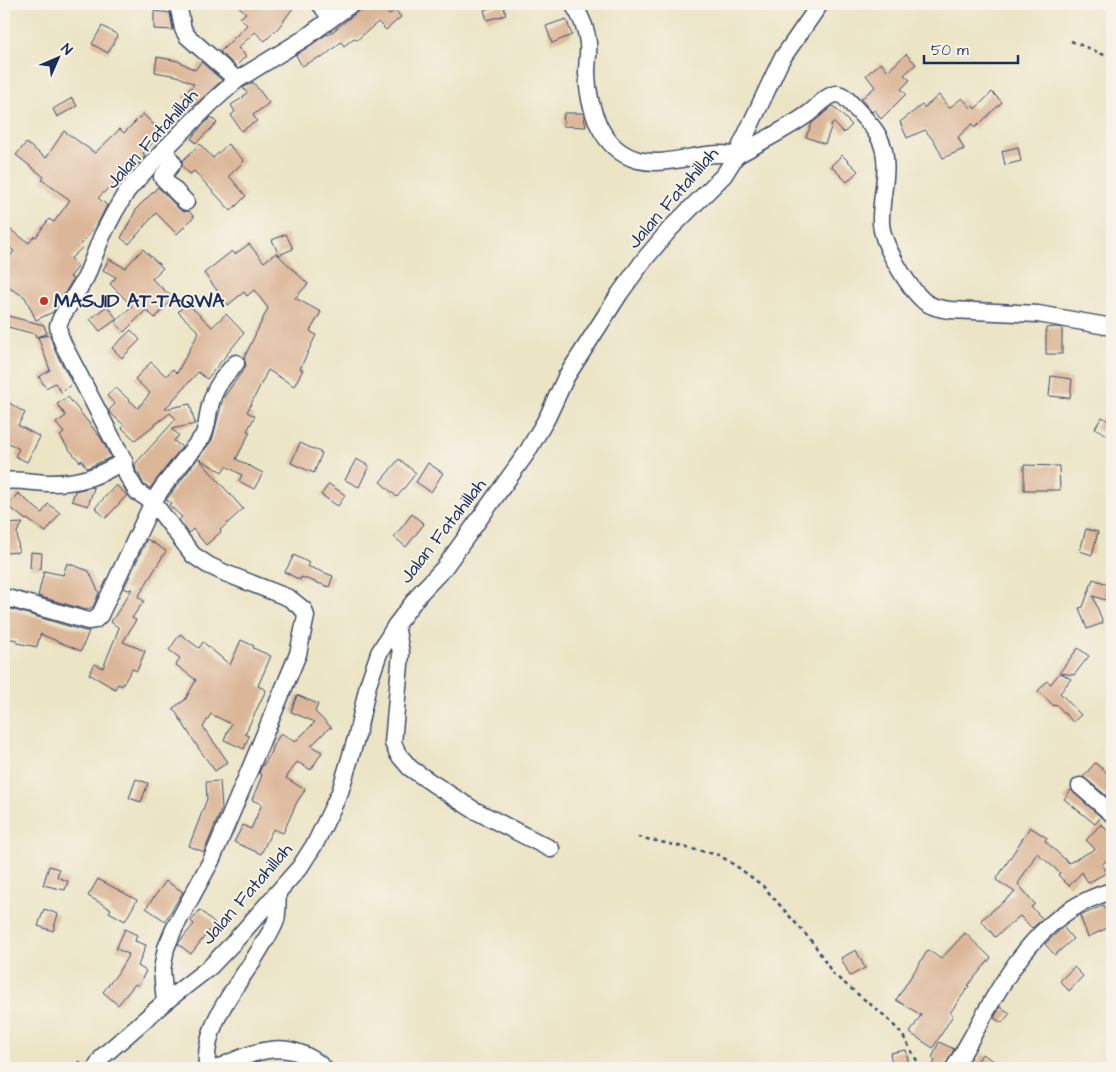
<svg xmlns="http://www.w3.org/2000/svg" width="1116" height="1072" font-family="'Architects Daughter',sans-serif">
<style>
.building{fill:#dcb698}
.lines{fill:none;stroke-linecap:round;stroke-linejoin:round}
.minor-casing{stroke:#3a4a6d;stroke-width:19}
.path{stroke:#3a4a6d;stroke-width:2.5;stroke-dasharray:4 4;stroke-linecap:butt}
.minor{stroke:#fff;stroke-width:16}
.poi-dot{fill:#c8321e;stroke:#f7f3e8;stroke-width:2}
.labels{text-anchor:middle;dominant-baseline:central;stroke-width:4;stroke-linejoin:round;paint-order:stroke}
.street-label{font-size:19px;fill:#1b2f5e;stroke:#f7f3e8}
.poi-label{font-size:19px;font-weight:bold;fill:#1b2f5e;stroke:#f7f3e8;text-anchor:start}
</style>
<rect width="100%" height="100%" fill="#f7f3e8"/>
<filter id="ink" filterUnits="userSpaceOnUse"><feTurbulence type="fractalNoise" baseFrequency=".02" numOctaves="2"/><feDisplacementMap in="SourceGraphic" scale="10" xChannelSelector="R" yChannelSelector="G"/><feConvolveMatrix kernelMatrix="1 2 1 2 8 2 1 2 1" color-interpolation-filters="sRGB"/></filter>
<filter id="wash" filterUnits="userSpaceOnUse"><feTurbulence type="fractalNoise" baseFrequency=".0096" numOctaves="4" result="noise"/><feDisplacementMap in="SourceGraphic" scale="20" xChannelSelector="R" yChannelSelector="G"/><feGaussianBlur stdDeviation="1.12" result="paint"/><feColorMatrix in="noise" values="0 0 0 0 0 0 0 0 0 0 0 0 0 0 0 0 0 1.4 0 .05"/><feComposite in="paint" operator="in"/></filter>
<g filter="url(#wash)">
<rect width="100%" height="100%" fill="#ebe4c5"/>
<g id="blocks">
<g class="building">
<path d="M 236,4 L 296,4 L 279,27 L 265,41 L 255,32 L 238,48 L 246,56 L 236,66 L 220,52 L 247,25 L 240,18 L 246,13 Z"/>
<path d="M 370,4 L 380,4 L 389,15 L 395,10 L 401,17 L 386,30 L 378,22 L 357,40 L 354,38 L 344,46 L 341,42 L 322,58 L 320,57 L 302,66 L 296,55 L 327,34 L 328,35 L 360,10 L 361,12 Z"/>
<path d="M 503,4 L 506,15 L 487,20 L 484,10 Z"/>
<path d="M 154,11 L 170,13 L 173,30 L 154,29 Z"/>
<path d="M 566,19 L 572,35 L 552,43 L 546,26 Z"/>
<path d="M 102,26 L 118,35 L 108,53 L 92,44 Z"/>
<path d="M 906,54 L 916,64 L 904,75 L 910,80 L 901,89 L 906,94 L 881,119 L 875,110 L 872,112 L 861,99 L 875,87 L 866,75 L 881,63 L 888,71 Z"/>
<path d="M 157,57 L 178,61 L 195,70 L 201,62 L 222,80 L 194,106 L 183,97 L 194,84 L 177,76 L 155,72 Z"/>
<path d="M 253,82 L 269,103 L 253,115 L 257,121 L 241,131 L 231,115 L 235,112 L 231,105 L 244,97 L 243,96 L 247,93 L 243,88 Z"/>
<path d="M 992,92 L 1002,102 L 975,128 L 972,124 L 958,137 L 964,149 L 943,158 L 936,144 L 925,130 L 907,138 L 900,122 L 922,105 L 924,108 L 939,95 L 949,108 L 962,98 L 971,108 L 973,106 L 975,109 Z"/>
<path d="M 72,98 L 77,106 L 57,117 L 53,109 Z"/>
<path d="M 833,106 L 852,125 L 844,133 L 833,122 L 825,144 L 806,137 L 812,123 Z"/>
<path d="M 564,113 L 583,113 L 586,127 L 563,126 Z"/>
<path d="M 143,114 L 162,133 L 143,153 L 145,156 L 130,172 L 128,170 L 98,198 L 107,205 L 99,221 L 80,246 L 82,248 L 71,258 L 78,267 L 70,277 L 73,279 L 53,312 L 36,320 L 25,297 L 4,285 L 4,264 L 14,251 L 4,243 L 4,233 L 8,228 L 29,243 L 34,236 L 36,237 L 49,219 L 54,222 L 70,200 L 42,180 L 44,177 L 16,155 L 26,143 L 46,158 L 64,131 L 95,153 L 120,129 L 124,133 Z"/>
<path d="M 211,117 L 217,123 L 196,143 L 191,138 Z"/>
<path d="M 200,144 L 213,158 L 228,144 L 244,161 L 229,176 L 246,196 L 231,211 L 194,171 L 190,174 L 182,166 L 182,161 Z"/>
<path d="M 1018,147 L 1021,161 L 1005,165 L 1002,151 Z"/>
<path d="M 842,155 L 858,171 L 847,182 L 831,166 Z"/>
<path d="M 158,187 L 179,209 L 184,212 L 189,211 L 194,217 L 177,234 L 156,213 L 129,244 L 121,238 L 137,208 Z"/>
<path d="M 286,234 L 293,249 L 279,255 L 272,240 Z"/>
<path d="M 249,244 L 264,262 L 276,253 L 308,284 L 295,298 L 321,312 L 310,331 L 316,335 L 300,369 L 303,370 L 294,386 L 268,370 L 247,412 L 255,416 L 247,431 L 250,432 L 236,459 L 263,473 L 254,489 L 239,481 L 242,475 L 226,466 L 222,472 L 199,459 L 243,509 L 220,530 L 221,532 L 206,545 L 193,529 L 189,533 L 179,520 L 182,517 L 169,505 L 171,503 L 166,500 L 212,440 L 223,398 L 246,366 L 244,358 L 268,308 L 254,290 L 247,296 L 244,292 L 228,305 L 204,273 L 232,251 L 235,254 Z"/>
<path d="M 143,249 L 163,268 L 152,279 L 173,298 L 155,318 L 146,310 L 124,332 L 115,322 L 132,306 L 110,284 L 116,277 L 103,270 L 109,259 L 125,268 Z"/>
<path d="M 187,303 L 212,327 L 226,314 L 244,333 L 207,379 L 198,372 L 165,409 L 190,404 L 195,424 L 171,429 L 179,435 L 174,441 L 182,447 L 150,488 L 144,485 L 140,477 L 140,476 L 136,471 L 135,464 L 176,419 L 170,413 L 135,440 L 122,428 L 124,425 L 109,412 L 109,410 L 115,404 L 107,396 L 115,387 L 138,408 L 150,393 L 135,379 L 151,362 L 166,376 L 173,369 L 177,373 L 199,332 L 178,312 Z"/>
<path d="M 107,306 L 117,319 L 100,331 L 90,319 Z"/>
<path d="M 4,315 L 44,325 L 47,334 L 36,337 L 35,334 L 4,326 Z"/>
<path d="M 1057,327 L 1062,328 L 1062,354 L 1046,354 L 1046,328 Z"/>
<path d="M 131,330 L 140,340 L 122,358 L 112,348 Z"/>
<path d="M 50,335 L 55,351 L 72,383 L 62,393 L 55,383 L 46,388 L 39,377 L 50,370 L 38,337 Z"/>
<path d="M 1051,376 L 1072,379 L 1070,398 L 1049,396 Z"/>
<path d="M 68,397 L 101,438 L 111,457 L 87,468 L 81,460 L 80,462 L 68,448 L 60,436 L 64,433 L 56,423 L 66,416 L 57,404 Z"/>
<path d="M 8,402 L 25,413 L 18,425 L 40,437 L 27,462 L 15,456 L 19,449 L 4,440 L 4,409 Z"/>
<path d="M 1102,417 L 1112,423 L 1112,438 L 1095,428 Z"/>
<path d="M 300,443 L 322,453 L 314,473 L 291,463 Z"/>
<path d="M 356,459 L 369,466 L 359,487 L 345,480 Z"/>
<path d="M 399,459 L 416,473 L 397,497 L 380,482 Z"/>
<path d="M 428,463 L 443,473 L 431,492 L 416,482 Z"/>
<path d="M 1024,465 L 1059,466 L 1060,490 L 1024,490 Z"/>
<path d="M 329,484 L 345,495 L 338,506 L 321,495 Z"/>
<path d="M 116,485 L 127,495 L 106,518 L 95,508 Z"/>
<path d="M 92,487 L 94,488 L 88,506 L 72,501 L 75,491 Z"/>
<path d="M 18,493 L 42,513 L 48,504 L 60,513 L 46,532 L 27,519 L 26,520 L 8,506 Z"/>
<path d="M 412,514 L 424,524 L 406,547 L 394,537 Z"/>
<path d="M 23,523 L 17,532 L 19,552 L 5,553 L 4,524 Z"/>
<path d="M 1086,529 L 1098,532 L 1092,555 L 1080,551 Z"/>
<path d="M 147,539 L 166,551 L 138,597 L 144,601 L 132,618 L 136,620 L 123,642 L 145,651 L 137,671 L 132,669 L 122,686 L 118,684 L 115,689 L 89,674 L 95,664 L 103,668 L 119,628 L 111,622 L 132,589 L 128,590 L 124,588 Z"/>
<path d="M 31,552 L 42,553 L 41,569 L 30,568 Z"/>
<path d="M 294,555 L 309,563 L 307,566 L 333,576 L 329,587 L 301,577 L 300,580 L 285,572 Z"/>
<path d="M 67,563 L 89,571 L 99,593 L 93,607 L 86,610 L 38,596 L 44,571 L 63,575 Z"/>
<path d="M 1093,579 L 1110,585 L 1105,600 L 1093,596 L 1103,623 L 1087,629 L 1079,608 L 1083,607 Z"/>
<path d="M 4,607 L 85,631 L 89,631 L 81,651 L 40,634 L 37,647 L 17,643 L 18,640 L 4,638 Z"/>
<path d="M 180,634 L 199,648 L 203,642 L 230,665 L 241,640 L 254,646 L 253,648 L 271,656 L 258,686 L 266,690 L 245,734 L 249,736 L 244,749 L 224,740 L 231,724 L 211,714 L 203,727 L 228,762 L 215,771 L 199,749 L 173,708 L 185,700 L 196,680 L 176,665 L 180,658 L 169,650 Z"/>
<path d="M 1078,648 L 1089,656 L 1074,675 L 1061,673 L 1071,679 L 1060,693 L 1081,715 L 1073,722 L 1056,704 L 1054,706 L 1038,691 L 1047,681 L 1051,684 Z"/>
<path d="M 297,695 L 318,704 L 315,712 L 332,728 L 329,728 L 311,746 L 322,752 L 311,770 L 297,762 L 286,778 L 305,790 L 297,802 L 283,833 L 273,829 L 261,854 L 234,842 L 243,825 L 251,829 L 262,804 L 252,800 L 262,775 L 259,773 L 261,768 L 273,750 L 271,749 L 281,733 L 295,742 L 315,722 L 291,712 Z"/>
<path d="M 1095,763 L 1112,777 L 1112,800 L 1083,777 Z"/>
<path d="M 136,779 L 148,783 L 141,802 L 129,798 Z"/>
<path d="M 220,781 L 222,808 L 204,852 L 189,846 L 207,799 L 206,782 Z"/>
<path d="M 1071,790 L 1101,817 L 1095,824 L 1064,799 Z"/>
<path d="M 1101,824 L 1112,835 L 1112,854 L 1102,865 L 1106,873 L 1088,883 L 1082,872 L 1069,886 L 1058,875 L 1060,873 L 1037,853 L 1018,884 L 1035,904 L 1031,907 L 1043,919 L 1032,928 L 1020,916 L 995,937 L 981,920 L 1015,892 L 996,880 L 1030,827 L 1047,838 L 1045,841 L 1069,863 L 1095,849 L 1086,840 Z"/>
<path d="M 49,866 L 59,869 L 57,877 L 68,881 L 65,890 L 43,885 Z"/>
<path d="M 98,879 L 137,900 L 125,921 L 109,912 L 111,909 L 88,896 Z"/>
<path d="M 166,881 L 183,892 L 165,921 L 146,908 Z"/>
<path d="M 1104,905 L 1112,926 L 1088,937 L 1080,916 Z"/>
<path d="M 44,909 L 58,914 L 53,931 L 38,926 Z"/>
<path d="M 200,910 L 215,923 L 191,954 L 178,944 L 194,924 L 191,921 Z"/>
<path d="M 1063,927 L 1073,939 L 1055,955 L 1045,944 Z"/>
<path d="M 125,929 L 137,935 L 135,941 L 146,945 L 138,966 L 146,971 L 138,986 L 135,984 L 118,1005 L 103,992 L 117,974 L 129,954 L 116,949 Z"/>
<path d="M 965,933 L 991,958 L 968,985 L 969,986 L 950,1013 L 953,1015 L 933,1048 L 910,1033 L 921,1015 L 896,1000 L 928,950 L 941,959 Z"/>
<path d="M 856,950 L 865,968 L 850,976 L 841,958 Z"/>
<path d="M 1074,967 L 1083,976 L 1069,991 L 1060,981 Z"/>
<path d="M 1000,1007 L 1010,1013 L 1002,1023 L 994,1018 Z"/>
<path d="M 939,1042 L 954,1049 L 944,1068 L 932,1068 L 935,1060 L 932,1058 Z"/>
<path d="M 906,1050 L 909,1065 L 893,1068 L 890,1053 Z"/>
<path d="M 982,1054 L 1006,1068 L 974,1068 Z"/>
</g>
</g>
</g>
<g filter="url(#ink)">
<use href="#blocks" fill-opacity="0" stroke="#3a4a6d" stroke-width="1"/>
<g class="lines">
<defs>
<g id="minor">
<path d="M 178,4 L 183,29 L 187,36 L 237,80"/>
<path d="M 320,4 L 331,18"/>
<path d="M 573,4 C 580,15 587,29 588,43 C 589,53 587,63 587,73 C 588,108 601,150 638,160 C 671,168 704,148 736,156 C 761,141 790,128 812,111 C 818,106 828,94 837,94 C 844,94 852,105 857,110 C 869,123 880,133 884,151 C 889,175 880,199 881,223 C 882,244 908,288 925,302 C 932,307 941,309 950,310 L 1038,314 L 1112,327"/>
<path d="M 164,150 L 173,163 L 162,177 L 186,202"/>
<path d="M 4,481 C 19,479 35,483 51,483 C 81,483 99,476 124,461"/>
<path d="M 4,597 L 88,621 L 95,620 L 100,615 L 153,502 L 162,488 L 203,436 C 208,426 207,416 210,406 C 214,388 224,376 236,363"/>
<path d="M 396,625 L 401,653 L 393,743 L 398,754 L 410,768 L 432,783 L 474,810 L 551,849"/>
<path d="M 1080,786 L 1112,814"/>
<path d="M 165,1002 L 162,970 L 166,948 L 174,929 L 211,861 L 240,793 L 298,654 L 306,616 L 304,610 L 289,598 L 225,573 L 208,565 L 193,555 L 153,502 L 137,492 L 127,475 L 124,461 L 64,346 L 60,336 L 58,326 L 61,318 L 86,277 L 102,236 L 114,213 L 127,191 L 164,150 L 210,104 L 237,80 L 305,38 L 351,4"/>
<path d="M 96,1068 L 103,1056 L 165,1002 L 210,967 L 234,942 L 300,867 L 316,842 L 340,792 L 357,735 L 368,685 L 379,653 L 396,625 L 421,592 L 444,568 L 526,454 L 547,418 L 566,377 L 620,293 L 644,260 L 670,229 L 724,175 L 736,156 L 781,60 L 820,4"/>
<path d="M 207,1068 C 203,1019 241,984 263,944 C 267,937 274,928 276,920 C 278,912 277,902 278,893"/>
<path d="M 218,1068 C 255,1050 289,1037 324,1068"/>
<path d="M 954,1068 C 996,999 1026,915 1112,891"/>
</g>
</defs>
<use href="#minor" class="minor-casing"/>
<g class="path">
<path d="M 1071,41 L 1112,58"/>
<path d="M 638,837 L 719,855 L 739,868 L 763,886 L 814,944 L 833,974 L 886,1017 L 902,1034 L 921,1068"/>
<path d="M 63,1068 L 81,1062"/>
</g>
<use href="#minor" class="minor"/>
</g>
</g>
<circle class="poi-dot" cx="44" cy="301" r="5"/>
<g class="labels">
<g class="street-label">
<text transform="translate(152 139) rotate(-48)">Jalan Fatahillah</text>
<text transform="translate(673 198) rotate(-49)">Jalan Fatahillah</text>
<text transform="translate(443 531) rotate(-52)">Jalan Fatahillah</text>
<text transform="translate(247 894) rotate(-49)">Jalan Fatahillah</text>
</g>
<g class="poi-label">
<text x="54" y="301">MASJID AT-TAQWA</text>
</g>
</g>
<rect width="1116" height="1072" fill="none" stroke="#f7f3e8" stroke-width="20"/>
<g transform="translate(58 58) rotate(45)" stroke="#f7f3e8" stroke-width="4" paint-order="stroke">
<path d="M0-4L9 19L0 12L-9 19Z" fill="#1b2f5e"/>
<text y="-8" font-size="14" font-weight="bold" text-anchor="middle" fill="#1b2f5e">N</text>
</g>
<path d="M924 55v8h94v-8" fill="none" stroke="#1b2f5e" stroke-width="2.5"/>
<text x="931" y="55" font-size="15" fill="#1b2f5e" stroke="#f7f3e8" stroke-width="4" paint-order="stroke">50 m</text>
</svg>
